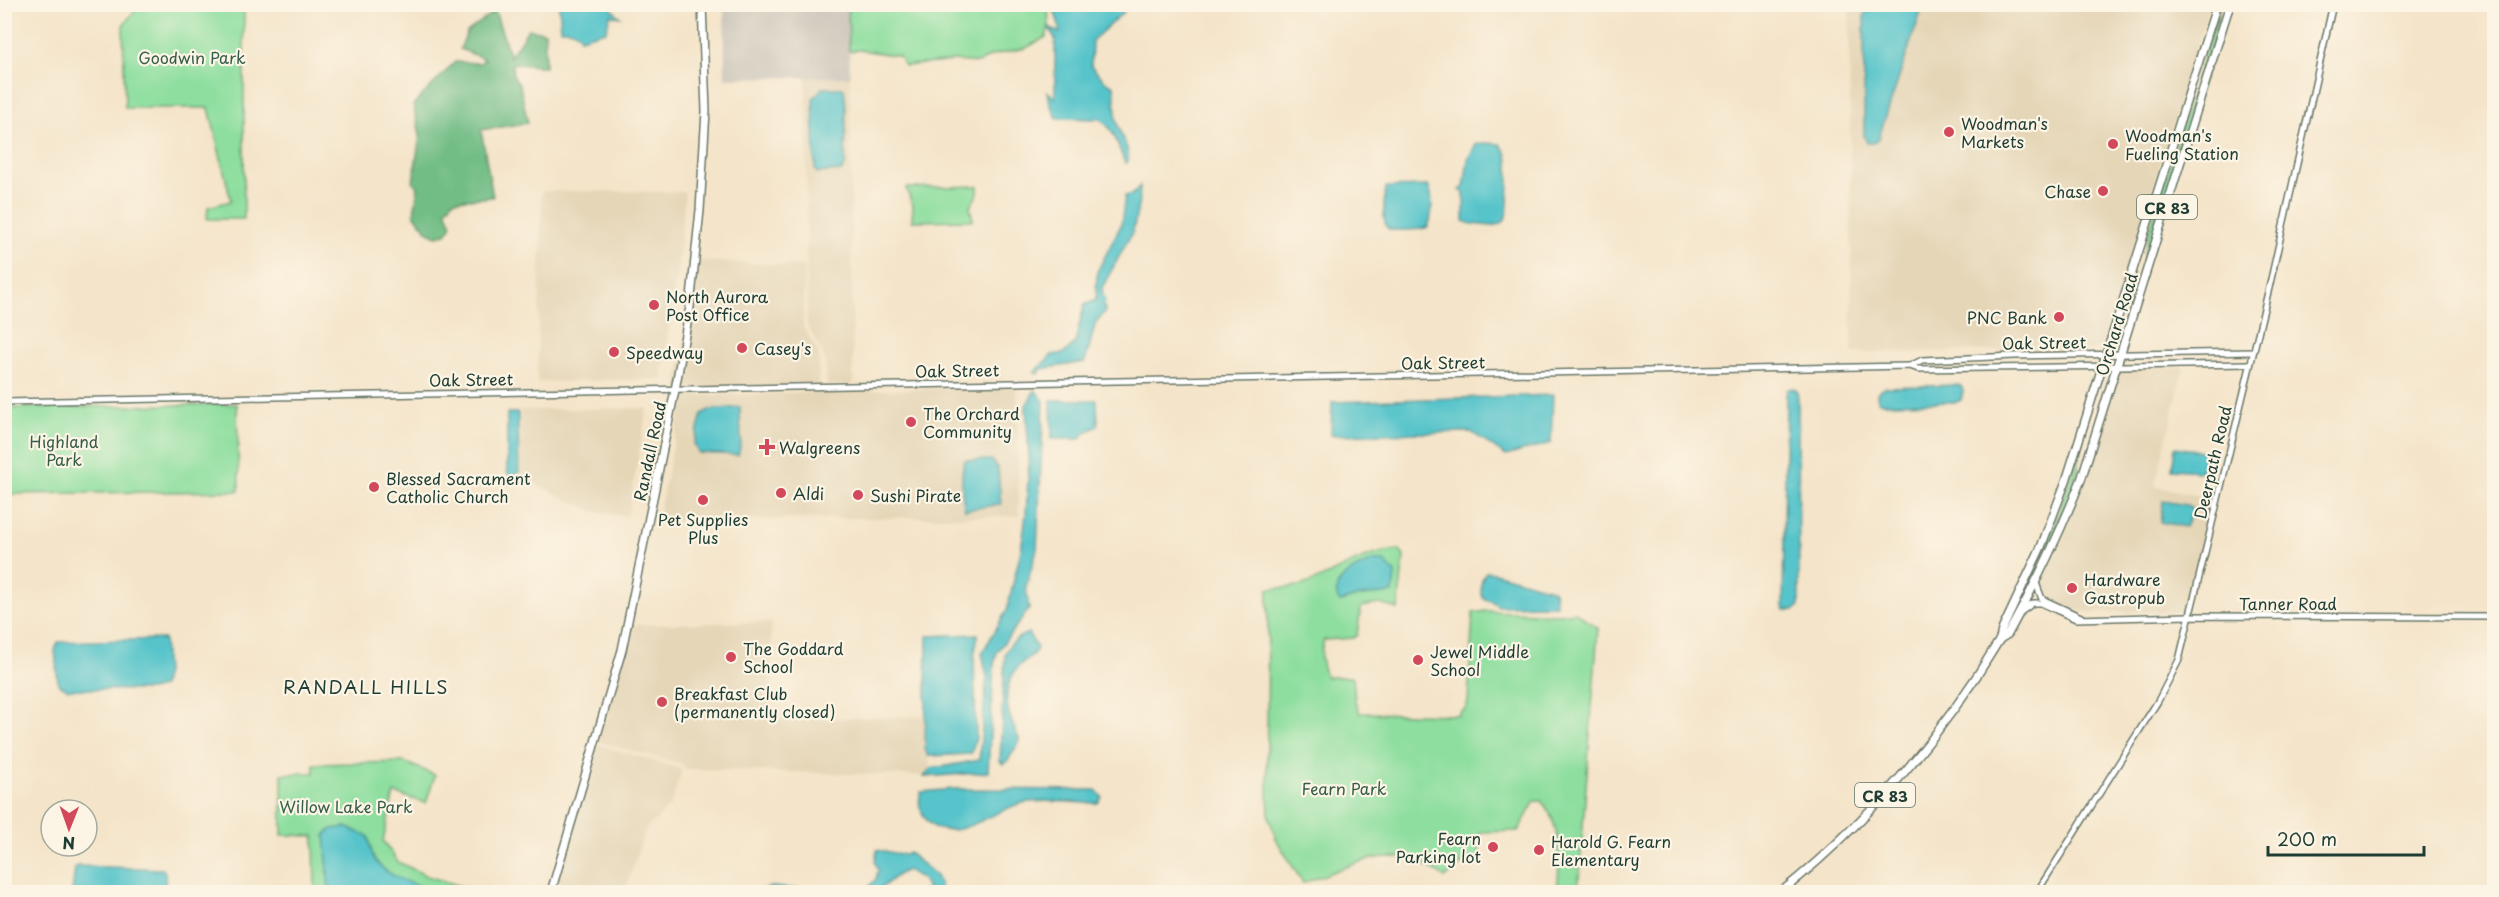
<svg xmlns="http://www.w3.org/2000/svg" width="2499" height="897" font-family="'Playpen Sans',sans-serif">
<style>
.built{fill:#e5d6b7}
.industrial{fill:#c9c3b8}
.green{fill:#8dde9f;stroke:#568e6a;stroke-width:1.5}
.forest{fill:#72bd86;stroke:#487d5d;stroke-width:1.5}
.water{fill:#56c4ca;stroke:#3a807f;stroke-width:1.5}
.lines{fill:none;stroke-linecap:round;stroke-linejoin:round}
.stream{stroke:#56c4ca;stroke-width:1.5}
.minor-casing{stroke:#6a7768;stroke-width:8}
.major-casing{stroke:#6a7768;stroke-width:10}
.minor{stroke:#fff;stroke-width:5}
.major{stroke:#fff;stroke-width:7}
.poi-dot{fill:#d1495b;stroke:#fcf5e5;stroke-width:2}
.labels{text-anchor:middle;dominant-baseline:central;stroke-width:4.5;stroke-linejoin:round;paint-order:stroke}
.shield{fill:#fcf5e5;stroke:#617469;stroke-width:1.5}
.shield-label{font-size:15px;font-weight:bold;fill:#1f3d34}
.park-label{font-size:16px;fill:#355d49;stroke:#fcf5e5}
.poi-label{font-size:16px;fill:#1f3d34;stroke:#fcf5e5;text-anchor:start}
.street-label{font-size:16px;fill:#1f3d34;stroke:#fcf5e5}
.neighbourhood-label{font-size:18px;letter-spacing:1.5px;fill:#1f3d34;stroke:#fcf5e5}
</style>
<rect width="100%" height="100%" fill="#fcf5e5"/>
<filter id="ink" filterUnits="userSpaceOnUse"><feTurbulence type="fractalNoise" baseFrequency=".0167" numOctaves="2"/><feDisplacementMap in="SourceGraphic" scale="12" xChannelSelector="R" yChannelSelector="G"/><feConvolveMatrix kernelMatrix="1 2 1 2 8 2 1 2 1" color-interpolation-filters="sRGB"/></filter>
<filter id="wash" filterUnits="userSpaceOnUse"><feTurbulence type="fractalNoise" baseFrequency=".008" numOctaves="4" result="noise"/><feDisplacementMap in="SourceGraphic" scale="24" xChannelSelector="R" yChannelSelector="G"/><feGaussianBlur stdDeviation="1.35" result="paint"/><feColorMatrix in="noise" values="0 0 0 0 0 0 0 0 0 0 0 0 0 0 0 0 0 1.4 0 .05"/><feComposite in="paint" operator="in"/></filter>
<g filter="url(#wash)">
<rect width="100%" height="100%" fill="#f4e4c9"/>
<g class="built">
<path d="M 1849,5 L 2210,5 L 2103,349 L 1852,353 Z"/>
<path d="M 806,77 L 850,77 L 853,385 L 827,385 L 825,358 L 807,325 Z"/>
<path d="M 542,191 L 685,192 L 678,265 L 662,379 L 537,382 Z"/>
<path d="M 696,261 L 805,266 L 803,327 L 819,353 L 818,385 L 677,388 Z"/>
<path d="M 2184,367 L 2155,486 L 2214,499 L 2184,612 L 2083,612 L 2070,610 L 2044,597 L 2039,585 L 2065,532 L 2118,368 Z"/>
<path d="M 1017,386 L 1019,516 L 657,521 L 684,396 Z"/>
<path d="M 647,408 L 628,516 L 594,512 L 521,477 L 521,410 Z"/>
<path d="M 771,622 L 771,720 L 930,716 L 929,776 L 685,769 L 683,765 L 597,741 L 628,625 Z"/>
<path d="M 596,744 L 682,769 L 670,806 L 645,830 L 625,892 L 591,892 L 556,883 Z"/>
</g>
<path class="industrial" d="M 724,5 L 848,5 L 850,77 L 725,78 Z"/>
<g class="green">
<path d="M 140,5 L 244,5 L 244,219 L 207,219 L 208,207 L 231,201 L 209,108 L 125,108 L 123,25 Z"/>
<path d="M 848,5 L 1048,5 L 1049,27 L 1046,37 L 1026,48 L 993,55 L 978,63 L 955,61 L 904,66 L 899,56 L 861,50 L 849,51 Z"/>
<path d="M 2220,5 L 2210,58 L 2139,279 L 2149,231 Z"/>
<path d="M 978,186 L 978,193 L 970,207 L 973,220 L 912,221 L 913,205 L 906,188 Z"/>
<path d="M 237,404 L 239,491 L 5,494 L 5,408 Z"/>
<path d="M 2083,440 L 2074,489 L 2041,566 L 2022,602 L 2020,601 L 2055,523 Z"/>
<path d="M 1399,550 L 1404,556 L 1398,609 L 1379,604 L 1361,607 L 1357,635 L 1353,638 L 1324,640 C 1319,654 1321,663 1326,677 L 1353,677 L 1355,701 L 1360,713 L 1459,715 L 1459,712 L 1465,709 L 1468,702 L 1473,613 L 1486,611 L 1559,614 L 1575,612 L 1598,628 L 1578,892 L 1557,892 C 1560,864 1562,823 1541,801 L 1535,801 L 1518,831 L 1480,832 L 1479,861 L 1464,862 L 1445,878 C 1393,838 1358,864 1303,883 L 1277,841 L 1269,817 L 1267,766 L 1268,589 C 1280,588 1294,588 1306,584 C 1340,572 1360,553 1399,550 Z"/>
<path d="M 404,762 L 435,775 L 426,803 L 394,793 L 383,841 L 398,862 L 427,876 L 480,892 L 315,892 L 314,836 L 282,835 L 282,774 L 314,773 L 314,764 Z"/>
</g>
<path class="forest" d="M 495,11 L 510,57 L 528,29 L 545,32 L 545,67 L 512,63 L 513,76 L 520,86 L 528,123 L 481,130 L 493,197 L 454,200 L 446,210 L 452,225 L 446,234 L 436,236 L 427,231 L 414,214 L 418,187 L 413,182 L 420,134 L 413,105 L 455,62 L 480,63 L 485,59 L 460,49 L 467,32 Z"/>
<g class="water">
<path d="M 1054,4 L 1131,5 L 1092,41 L 1091,66 L 1105,81 L 1114,86 C 1115,97 1115,109 1117,121 C 1119,135 1132,149 1127,163 L 1125,163 C 1117,145 1116,131 1100,119 L 1057,118 L 1050,104 L 1048,92 L 1055,98 L 1055,39 L 1049,27 L 1059,33 C 1062,22 1052,15 1054,4 Z"/>
<path d="M 559,5 L 612,5 L 612,9 L 620,17 L 610,15 L 606,31 L 580,38 C 576,29 570,29 561,29 Z"/>
<path d="M 1868,5 L 1923,6 L 1878,140 L 1873,143 L 1867,143 L 1864,136 L 1864,17 Z"/>
<path d="M 822,88 L 844,88 L 846,107 L 845,166 L 842,171 L 817,173 L 815,170 L 813,99 Z"/>
<path d="M 1485,143 L 1500,144 C 1502,147 1504,149 1506,152 C 1510,160 1510,214 1504,221 C 1499,227 1489,226 1482,225 C 1476,224 1470,225 1464,221 L 1464,193 L 1460,190 L 1464,187 L 1468,159 L 1476,144 Z"/>
<path d="M 1140,186 L 1139,202 L 1133,231 L 1102,288 L 1105,312 L 1096,322 L 1085,362 L 1041,369 L 1039,374 L 1034,372 L 1052,355 L 1064,353 L 1075,343 L 1084,305 L 1096,300 L 1097,272 L 1121,225 L 1125,196 L 1133,194 Z"/>
<path d="M 1428,186 C 1434,196 1432,216 1428,227 C 1420,230 1412,230 1404,230 C 1400,230 1393,231 1389,229 C 1380,225 1385,195 1386,187 Z"/>
<path d="M 1957,385 L 1961,386 L 1963,391 L 1961,400 L 1957,402 L 1883,403 L 1878,401 L 1877,394 L 1880,389 L 1886,387 Z"/>
<path d="M 1792,388 L 1797,391 L 1798,400 L 1799,606 L 1795,610 L 1784,610 L 1783,606 L 1786,394 L 1787,390 Z"/>
<path d="M 1035,390 L 1044,401 L 1037,549 L 1026,587 L 1029,609 L 997,652 L 994,664 L 988,772 L 924,777 L 930,769 L 979,760 L 987,677 L 982,653 L 1007,610 L 1021,550 L 1026,515 L 1029,459 L 1026,406 Z"/>
<path d="M 1553,395 L 1551,443 L 1506,456 L 1471,432 L 1331,435 L 1332,402 Z"/>
<path d="M 1051,400 L 1097,400 L 1098,426 L 1086,432 L 1080,439 L 1052,439 Z"/>
<path d="M 740,407 L 741,443 L 738,455 L 699,453 L 694,445 L 702,414 L 709,410 Z"/>
<path d="M 507,413 L 518,413 L 519,472 L 510,477 L 507,471 Z"/>
<path d="M 2175,447 L 2202,451 L 2204,455 L 2202,471 L 2172,469 Z"/>
<path d="M 965,460 L 992,460 L 998,469 L 1001,504 L 965,510 C 962,499 960,470 965,460 Z"/>
<path d="M 2163,501 L 2186,505 L 2193,509 L 2185,527 L 2160,522 Z"/>
<path d="M 1373,561 L 1383,561 L 1395,573 L 1393,593 L 1360,596 L 1340,602 C 1326,581 1357,567 1373,561 Z"/>
<path d="M 1486,572 L 1495,573 L 1551,589 L 1555,593 L 1556,605 L 1497,606 L 1495,603 L 1483,598 C 1480,590 1480,580 1486,572 Z"/>
<path d="M 1028,633 L 1037,648 C 1035,656 1026,659 1021,664 C 998,688 1007,715 1020,741 L 1007,762 L 1003,764 L 1000,761 L 1005,654 C 1008,645 1019,636 1028,633 Z"/>
<path d="M 978,634 L 974,657 L 976,738 L 971,754 L 928,756 L 925,749 L 927,636 Z"/>
<path d="M 164,639 L 166,673 L 162,687 L 150,690 L 68,689 L 58,684 L 55,650 L 58,642 Z"/>
<path d="M 954,789 L 1096,790 L 1102,797 L 1098,803 C 1073,804 1047,798 1023,803 C 996,808 948,851 925,818 C 919,808 918,802 921,792 Z"/>
<path d="M 346,827 L 368,836 C 370,843 371,854 375,860 C 388,878 416,885 436,891 L 435,892 L 329,892 L 325,835 L 332,829 Z"/>
<path d="M 877,850 L 906,855 L 909,852 C 920,866 940,870 941,891 L 929,892 L 922,879 L 907,870 C 892,876 888,885 875,892 L 771,892 L 765,889 L 771,887 L 822,891 L 847,888 L 859,891 L 869,887 L 876,879 L 878,870 L 875,862 Z"/>
<path d="M 78,866 L 163,869 L 166,875 L 164,892 L 72,892 L 75,868 Z"/>
</g>
<g class="lines">
<g class="stream">
<path d="M 1102,296 L 1106,301 L 1102,303"/>
<path d="M 983,726 L 986,701"/>
<path d="M 930,769 L 944,768"/>
<path d="M 436,891 L 441,891"/>
<path d="M 449,892 L 452,892"/>
</g>
</g>
</g>
<g filter="url(#ink)">
<g class="lines">
<defs>
<g id="minor">
<path d="M 1910,366 L 1922,360 L 2015,356 L 2253,352"/>
<path d="M 4,402 L 1910,366 L 1918,369 L 2250,364"/>
<path d="M 2036,583 L 2042,599 L 2081,617"/>
<path d="M 2021,612 L 2033,603 L 2041,603 L 2076,619 L 2189,616 L 2494,617"/>
<path d="M 2037,892 L 2158,701 L 2179,660 L 2269,288 L 2333,4"/>
</g>
<g id="major">
<path d="M 2000,639 L 2008,634 C 2036,584 2060,533 2081,480 L 2230,4"/>
<path d="M 551,892 L 622,650 L 675,390 L 690,307 L 700,210 L 706,111 L 702,4"/>
<path d="M 1781,892 C 1869,821 1942,736 2000,639 L 2002,630 L 2041,547 L 2066,481 L 2217,4"/>
</g>
</defs>
<use href="#minor" class="minor-casing"/>
<use href="#major" class="major-casing"/>
<use href="#minor" class="minor"/>
<use href="#major" class="major"/>
</g>
</g>
<g class="poi-dot">
<circle cx="1949" cy="132" r="6"/>
<circle cx="2113" cy="144" r="6"/>
<circle cx="2103" cy="191" r="6"/>
<circle cx="654" cy="305" r="6"/>
<circle cx="2059" cy="317" r="6"/>
<circle cx="742" cy="348" r="6"/>
<circle cx="614" cy="352" r="6"/>
<circle cx="911" cy="422" r="6"/>
<path d="M764 438h6v6h6v6h-6v6h-6v-6h-6v-6h6z"/>
<circle cx="374" cy="487" r="6"/>
<circle cx="781" cy="493" r="6"/>
<circle cx="858" cy="495" r="6"/>
<circle cx="703" cy="500" r="6"/>
<circle cx="2072" cy="588" r="6"/>
<circle cx="731" cy="657" r="6"/>
<circle cx="1418" cy="660" r="6"/>
<circle cx="662" cy="702" r="6"/>
<circle cx="1493" cy="847" r="6"/>
<circle cx="1539" cy="850" r="6"/>
</g>
<g class="labels">
<g class="shield">
<rect x="2137" y="195" width="60" height="24" rx="4.5"/>
<rect x="1855" y="783" width="60" height="24" rx="4.5"/>
</g>
<g class="shield-label">
<text x="2167" y="207">CR 83</text>
<text x="1885" y="795">CR 83</text>
</g>
<g class="park-label">
<text x="192" y="57">Goodwin Park</text>
<text x="64" y="441">Highland<tspan x="64" dy="18">Park</tspan></text>
<text x="1344" y="788">Fearn Park</text>
<text x="346" y="806">Willow Lake Park</text>
</g>
<g class="poi-label">
<text x="1961" y="123">Woodman's<tspan x="1961" dy="18">Markets</tspan></text>
<text x="2125" y="135">Woodman's<tspan x="2125" dy="18">Fueling Station</tspan></text>
<text x="2091" y="191" text-anchor="end">Chase</text>
<text x="666" y="296">North Aurora<tspan x="666" dy="18">Post Office</tspan></text>
<text x="2047" y="317" text-anchor="end">PNC Bank</text>
<text x="754" y="348">Casey's</text>
<text x="626" y="352">Speedway</text>
<text x="923" y="413">The Orchard<tspan x="923" dy="18">Community</tspan></text>
<text x="779" y="447">Walgreens</text>
<text x="386" y="478">Blessed Sacrament<tspan x="386" dy="18">Catholic Church</tspan></text>
<text x="793" y="493">Aldi</text>
<text x="870" y="495">Sushi Pirate</text>
<text x="703" y="519" text-anchor="middle">Pet Supplies<tspan x="703" dy="18">Plus</tspan></text>
<text x="2084" y="579">Hardware<tspan x="2084" dy="18">Gastropub</tspan></text>
<text x="743" y="648">The Goddard<tspan x="743" dy="18">School</tspan></text>
<text x="1430" y="651">Jewel Middle<tspan x="1430" dy="18">School</tspan></text>
<text x="674" y="693">Breakfast Club<tspan x="674" dy="18">(permanently closed)</tspan></text>
<text x="1481" y="838" text-anchor="end">Fearn<tspan x="1481" dy="18">Parking lot</tspan></text>
<text x="1551" y="841">Harold G. Fearn<tspan x="1551" dy="18">Elementary</tspan></text>
</g>
<g class="street-label">
<text transform="translate(2116 324) rotate(-73)">Orchard Road</text>
<text transform="translate(2044 342) rotate(-1)">Oak Street</text>
<text transform="translate(1443 362) rotate(-1)">Oak Street</text>
<text transform="translate(957 370) rotate(-1)">Oak Street</text>
<text transform="translate(471 379) rotate(-1)">Oak Street</text>
<text transform="translate(649 451) rotate(-78)">Randall Road</text>
<text transform="translate(2212 462) rotate(-77)">Deerpath Road</text>
<text x="2288" y="603">Tanner Road</text>
</g>
<g class="neighbourhood-label">
<text x="366" y="686">RANDALL HILLS</text>
</g>
</g>
<rect width="2499" height="897" fill="none" stroke="#fcf5e5" stroke-width="24"/>
<g transform="translate(69 828) rotate(181)"><circle r="28" fill="#fcf5e5" stroke="#a4ab9e" stroke-width="1.5"/>
<path d="M0-4.5L10 22L0 15L-10 22Z" fill="#d1495b"/>
<text y="-9" font-size="16" font-weight="bold" text-anchor="middle" fill="#1f3d34">N</text>
</g>
<path d="M2268 846v9h156v-9" fill="none" stroke="#1f3d34" stroke-width="3"/>
<text x="2277" y="846" font-size="18" fill="#1f3d34" stroke="#fcf5e5" stroke-width="4.5" paint-order="stroke">200 m</text>
</svg>
